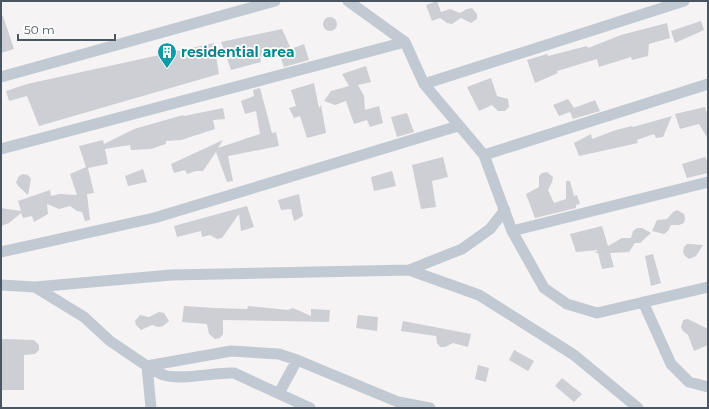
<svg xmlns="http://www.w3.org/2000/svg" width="709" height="409" viewBox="0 0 709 409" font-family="Montserrat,sans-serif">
<rect width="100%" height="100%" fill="#f5f3f3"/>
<path fill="#cdcfd5" d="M437,1L441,12L450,9L460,13L467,9L472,8L477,14V19L471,23L461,18L452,24L447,23L440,18L432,21L426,5Z
M1,16H3L14,49L1,53Z
M323 24a7 7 0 1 1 14 0a7 7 0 1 1-14 0Z
M701,21L704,30L675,43L671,31Z
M667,23L670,38L649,44L648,56L632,60L631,57L599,67L597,59L557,71L558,73L535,83L527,60L547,54L548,56L587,46L588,48L621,35Z
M282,29L291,49L304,44L309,60L284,67L280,56L269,59L267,54L260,57L261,62L231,70L221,42Z
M214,43L219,74L39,126L27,96L9,101L6,91L27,84Z
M366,66L371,82L358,85L364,96L365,110L379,106L383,123L370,127L367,120L354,124L346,101L335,105L324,101L331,91L349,86L342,74Z
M491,78L497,96L508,99L509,107L505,111H498L492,105L479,111L467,87Z
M314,83L319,108L321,105L326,133L307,138L300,116L294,118L289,108L296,106L291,90Z
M260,88L272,133L276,132L279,146L228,156L233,181L227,182L216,152L203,171H196L187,174L185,170L174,173L171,164L223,140L218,148L260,134L256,111L245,114L241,101L254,96L253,90Z
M568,99L574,108L595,100L600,111L573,119L570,112L559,116L553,105Z
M705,107L708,116V139L699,124L680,129L675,114Z
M223,108L225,119L213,120L215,129L181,140L166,141V144L151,149L131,150L130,145L105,149L108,164L88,168L94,193L87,194L90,220L85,221L82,212L77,211L70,206L59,209L47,204L48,214L34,222L32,216L23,218L21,213L9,223L1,226V208L21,211L18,201L50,190L51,196L60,194L77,195L70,174L86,167L79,146L103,140L104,144L134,129L183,115L184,116Z
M407,113L414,132L397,137L391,117Z
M672,116L663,137L656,138L654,134L637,140L638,143L579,156L574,143L591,134L592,139L616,130L632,126L633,127Z
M443,157L448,177L432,181L436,207L421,209L412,165Z
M705,157L708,163V173L687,178L682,164Z
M143,169L147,182L128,186L125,176Z
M392,171L396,186L374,191L371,177Z
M547,172L553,177L552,182L548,190L554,203L566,199V181H570L574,196L577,195L580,204L576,205V208L535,218L526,194L539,187V176L542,173Z
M23,174L28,175L31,179L28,195L18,186L16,182L19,176Z
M299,194L303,216L294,221L291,209L281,210L278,200Z
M247,206L254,227L241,231L239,214L222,238L217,239L210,235L202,237L201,231L177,237L174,226Z
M677,210L684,214L685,219L684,223L679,225H671L668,231L664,234L652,231L657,220L667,219L673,212Z
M602,226L608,246L622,238H631L633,231L637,228H642L651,233L640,243H635L629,252L610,253L614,267L602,269L598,253H595L598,250L576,252L570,234Z
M687,244H690L703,245L696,256L689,259L685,256L683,252L684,247Z
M653,254L661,283L651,286L645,256Z
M184,306L215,308L247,309L248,306L288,310L293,308L311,316V309L330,310L329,322L223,320V334L220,338L215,339L209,334L207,324L182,322Z
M159,312L164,313L169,321L163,326L158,327L152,325L141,330L136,325L135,321L140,315L149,317Z
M358,315L378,317L377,331L356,328Z
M688,319L708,329V345L694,351L688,335L683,331L681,327L683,320Z
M403,321L471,334L468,347L453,343L445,347H440L437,343L436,336L401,331Z
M1,339L34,340L39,345V350L35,354L24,355V390H1Z
M514,350L534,361L528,371L509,360Z
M478,365L489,368L486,382L475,379Z
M562,378L582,394L574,402L555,386Z"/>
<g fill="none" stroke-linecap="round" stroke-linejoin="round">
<path stroke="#c1cad2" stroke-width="11" d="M348,1L405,42L424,84L484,155L512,231L544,288L567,304L597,313L708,287
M1,77L275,1
M424,84L684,1
M1,149L405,42
M484,155L708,84
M512,231L708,182
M1,252L154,218L458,126
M409,270L462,249L490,229L505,210
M1,285L35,287L171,275L409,270L479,295L574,355L638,408
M35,287L84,317L110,341L147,366L151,408
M643,302L671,364L689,382L708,387
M147,366L231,351L279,354L297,360L398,402L430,408
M147,366C153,369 158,373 164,375C179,381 216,372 234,373L310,408
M279,393L297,360"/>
</g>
<defs>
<g id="building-pin" transform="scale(1)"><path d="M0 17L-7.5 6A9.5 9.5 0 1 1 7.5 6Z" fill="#0f9aa8" stroke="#fff"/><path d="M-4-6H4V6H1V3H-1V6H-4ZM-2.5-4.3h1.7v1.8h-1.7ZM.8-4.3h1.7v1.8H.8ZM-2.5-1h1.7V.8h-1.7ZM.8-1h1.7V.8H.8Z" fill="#fff"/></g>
</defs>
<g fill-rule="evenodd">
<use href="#building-pin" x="167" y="52"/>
</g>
<g text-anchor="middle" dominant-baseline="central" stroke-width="3.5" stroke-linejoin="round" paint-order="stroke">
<g font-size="14" font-weight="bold" fill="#0d838f" stroke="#fff" text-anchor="start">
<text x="181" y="52">residential area</text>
</g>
</g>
<rect width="709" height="409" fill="none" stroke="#4a5661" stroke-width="4"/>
<path d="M18 34v6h97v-6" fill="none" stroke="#4a5661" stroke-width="2"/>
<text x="24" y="34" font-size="12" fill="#4a5661" stroke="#ffffff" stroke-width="3" paint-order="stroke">50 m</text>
</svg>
